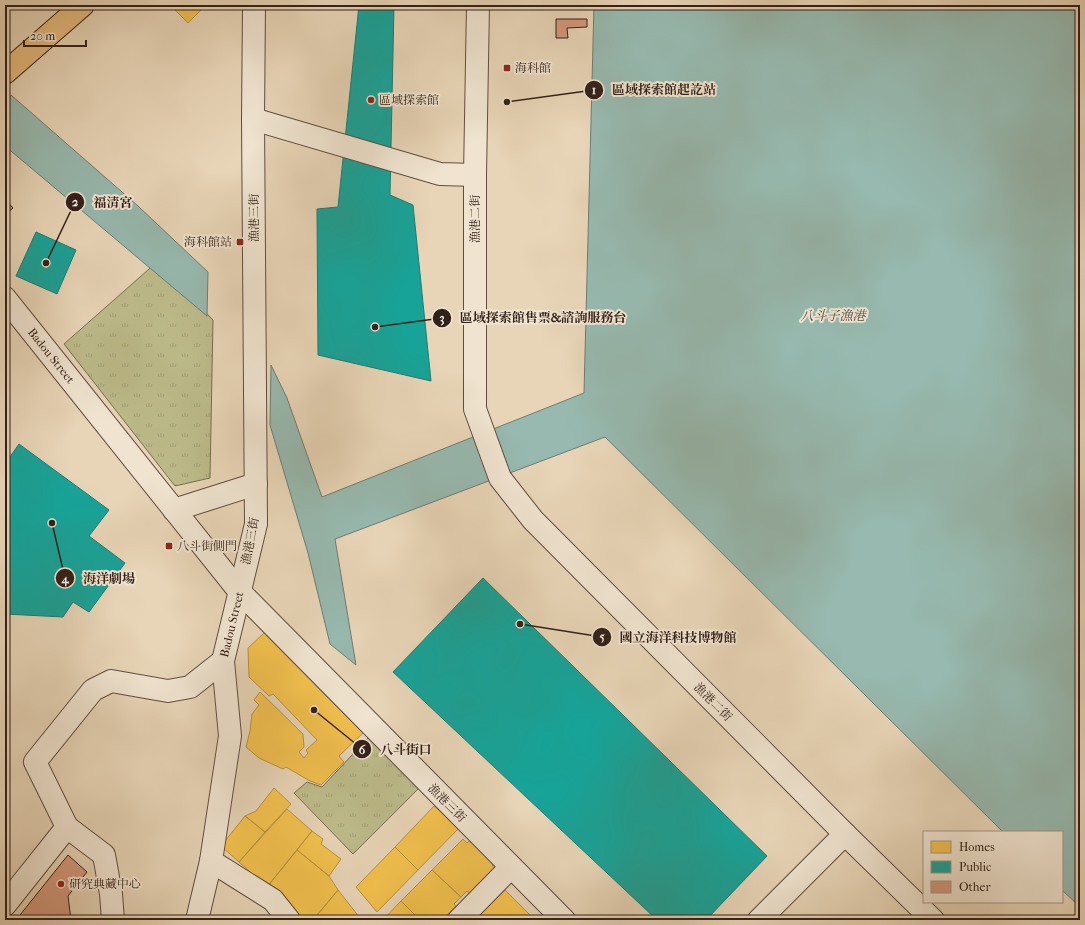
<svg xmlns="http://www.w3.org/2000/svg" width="1085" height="925" viewBox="0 0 1085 925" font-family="'IM FELL French Canon','Noto Serif TC',serif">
<defs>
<pattern id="grass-tufts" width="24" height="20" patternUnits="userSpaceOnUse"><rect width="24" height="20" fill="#bdbb8a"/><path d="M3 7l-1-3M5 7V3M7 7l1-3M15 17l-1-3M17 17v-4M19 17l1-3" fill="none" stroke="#a3a076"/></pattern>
</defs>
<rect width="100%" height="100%" fill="#e8d5b7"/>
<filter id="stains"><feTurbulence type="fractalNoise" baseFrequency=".005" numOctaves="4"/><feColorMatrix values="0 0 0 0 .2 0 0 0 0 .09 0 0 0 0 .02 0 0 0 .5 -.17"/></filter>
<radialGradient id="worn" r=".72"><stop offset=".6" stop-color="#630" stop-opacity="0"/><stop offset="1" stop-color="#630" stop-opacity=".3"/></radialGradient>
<path fill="url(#grass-tufts)" stroke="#786e52" d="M157,262L213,320L210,478L175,486L64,344Z
M368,738L420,787L353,854L294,793L307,782L322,787Z"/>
<path fill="#97b9af" stroke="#6f7c73" d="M594,5H1080V906L1078,905L1062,890V832H1003L605,437L335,539L356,665L330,644L308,553L270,425L271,365L287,398L322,497L584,393Z
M11,95L138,206L208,272L207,316L5,146V103Z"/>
<path fill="#f2c14e" stroke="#b9913e" d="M170,5H206L188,23Z
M264,633L363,733L339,756L344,762L321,785L310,781L286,767L283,769L259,758L246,747L250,731L252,714L259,705L254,700L260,692L303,734L304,747L299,752L304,758L308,753L306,750L317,740L273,694L269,696L249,677L248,648Z
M274,788L291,804L265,832L245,816L256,811Z
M434,806L459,828L418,870L395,847Z
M287,809L312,831L267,887L239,862Z
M245,816L265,832L239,862L221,846Z
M312,831L323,839L321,844L341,859L329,876L297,850Z
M474,836L498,859L492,865L496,870L471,894L467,891L461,897L432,870L463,839L467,843Z
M395,847L418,870L377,912L356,887Z
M297,850L329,876L338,890L313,920H304L267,887Z
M432,870L461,897L454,904L456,906L442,920H420L401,901Z
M338,890L360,918L357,920H313Z
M505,890L535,920H475Z
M401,901L420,920H383Z"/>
<path fill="#17a398" stroke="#1f7c72" d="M359,5H394L390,195L413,205L431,381L318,355L317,209L338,207Z
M36,232L76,250L57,294L16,276Z
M19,444L109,510L89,536L125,563L89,612L73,602L63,617L5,614V464Z
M483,578L767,856L706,920H657L393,672Z"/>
<path fill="#d5997e" stroke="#332019" d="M556,19H587V27L567,28L568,38H556Z
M5,199L13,208L5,215Z
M68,855L87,872L68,896L71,920H16Z"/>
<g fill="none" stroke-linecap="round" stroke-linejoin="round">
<g stroke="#604d40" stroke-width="24">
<g id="minor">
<path d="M478,5L475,175V409L500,478L533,520L845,834L933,920"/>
<path d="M253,119L440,174L475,175"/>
<path id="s1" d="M5,298L239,591L564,920"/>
<path d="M174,510L256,484"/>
<path d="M67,827L104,855L111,894L113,920"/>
<path d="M211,861L273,900L289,920"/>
<path d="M5,905L67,827L35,762L93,690L111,681L168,691L190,687L223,661"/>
<path id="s2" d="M197,920L211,861L230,736L223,661L256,524L253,119L254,5"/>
<path d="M459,920L511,867"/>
<path d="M759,920L845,834"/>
</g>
</g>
<g stroke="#332019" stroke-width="24">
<path id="major" d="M5,73L83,5"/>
</g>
<use href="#minor" stroke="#f0e4d0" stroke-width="22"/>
<use href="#major" stroke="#e4ba7c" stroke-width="22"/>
</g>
<g fill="#8f2418" stroke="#f0e4d0" stroke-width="1.5">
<rect x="503" y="64" width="8" height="8" rx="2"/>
<circle cx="371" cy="100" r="4"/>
<rect x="236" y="238" width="8" height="8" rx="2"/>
<rect x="165" y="542" width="8" height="8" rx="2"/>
<circle cx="61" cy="884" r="4"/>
</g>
<g text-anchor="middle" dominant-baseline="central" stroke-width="4" stroke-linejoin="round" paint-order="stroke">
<g font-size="12" fill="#332019" stroke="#f0e4d0" text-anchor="start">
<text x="515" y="68">海科館</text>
<text x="379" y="100">區域探索館</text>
<text x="232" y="242" text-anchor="end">海科館站</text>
<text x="177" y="546">八斗街側門</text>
<text x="69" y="884">研究典藏中心</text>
</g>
<g font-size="12" fill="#332019" stroke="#f0e4d0">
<text transform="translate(254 218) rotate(-90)">漁港三街</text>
<text transform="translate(475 219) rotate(-90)">漁港二街</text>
<text stroke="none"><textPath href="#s1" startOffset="74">Badou Street</textPath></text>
<text transform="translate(250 541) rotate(-79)">漁港三街</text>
<text stroke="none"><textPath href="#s2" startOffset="300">Badou Street</textPath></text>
<text transform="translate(713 702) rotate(45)">漁港二街</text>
<text transform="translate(447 803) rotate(45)">漁港三街</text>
</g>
<g font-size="13" font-style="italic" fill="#514e46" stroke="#f0e4d0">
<text x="833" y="315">八斗子漁港</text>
</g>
</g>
<path fill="none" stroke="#332019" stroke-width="1.5" d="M507 102L594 90M46 263L75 202M375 327L442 318M52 523L65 578M520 624L602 637M314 710L362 749"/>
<g fill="#332019" stroke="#f0e4d0" stroke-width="1.5">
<circle cx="507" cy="102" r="4"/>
<circle cx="46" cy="263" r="4"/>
<circle cx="375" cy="327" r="4"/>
<circle cx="52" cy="523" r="4"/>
<circle cx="520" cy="624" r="4"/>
<circle cx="314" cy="710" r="4"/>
<circle cx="594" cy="90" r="10"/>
<circle cx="75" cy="202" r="10"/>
<circle cx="442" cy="318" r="10"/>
<circle cx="65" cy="578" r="10"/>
<circle cx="602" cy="637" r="10"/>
<circle cx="362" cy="749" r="10"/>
</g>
<g font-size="12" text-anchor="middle" font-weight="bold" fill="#fff">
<text x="594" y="94">1</text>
<text x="75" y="206">2</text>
<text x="442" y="322">3</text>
<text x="65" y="583">4</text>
<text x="602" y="641">5</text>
<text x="362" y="754">6</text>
</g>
<g font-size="13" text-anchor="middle" font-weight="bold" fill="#332019" stroke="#f0e4d0" stroke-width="4" stroke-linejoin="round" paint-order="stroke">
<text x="664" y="94">區域探索館起訖站</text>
<text x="113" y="207">福清宮</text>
<text x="543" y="322">區域探索館售票&amp;諮詢服務台</text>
<text x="109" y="583">海洋劇場</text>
<text x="678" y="642">國立海洋科技博物館</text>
<text x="406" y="754">八斗街口</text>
</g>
<rect width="1085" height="925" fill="none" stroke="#e8d5b7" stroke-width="20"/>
<rect x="6" y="6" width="1073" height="913" fill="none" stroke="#332019" stroke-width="2"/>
<rect x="10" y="10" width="1065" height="905" fill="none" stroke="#332019"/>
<rect x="923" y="831" width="140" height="72" fill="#f0e4d0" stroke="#a49687"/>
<rect x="931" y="841" width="20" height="12" fill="#f2c14e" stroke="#a49687"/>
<text x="959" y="851" font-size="12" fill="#332019">Homes</text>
<rect x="931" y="861" width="20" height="12" fill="#17a398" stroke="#a49687"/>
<text x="959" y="871" font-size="12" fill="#332019">Public</text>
<rect x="931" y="881" width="20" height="12" fill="#d5997e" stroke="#a49687"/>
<text x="959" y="891" font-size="12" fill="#332019">Other</text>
<path d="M24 40v6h62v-6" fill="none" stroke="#332019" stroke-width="2"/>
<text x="30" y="40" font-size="12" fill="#332019" stroke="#f0e4d0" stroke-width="3" paint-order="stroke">20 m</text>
<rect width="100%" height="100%" filter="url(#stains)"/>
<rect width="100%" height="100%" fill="url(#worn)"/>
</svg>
